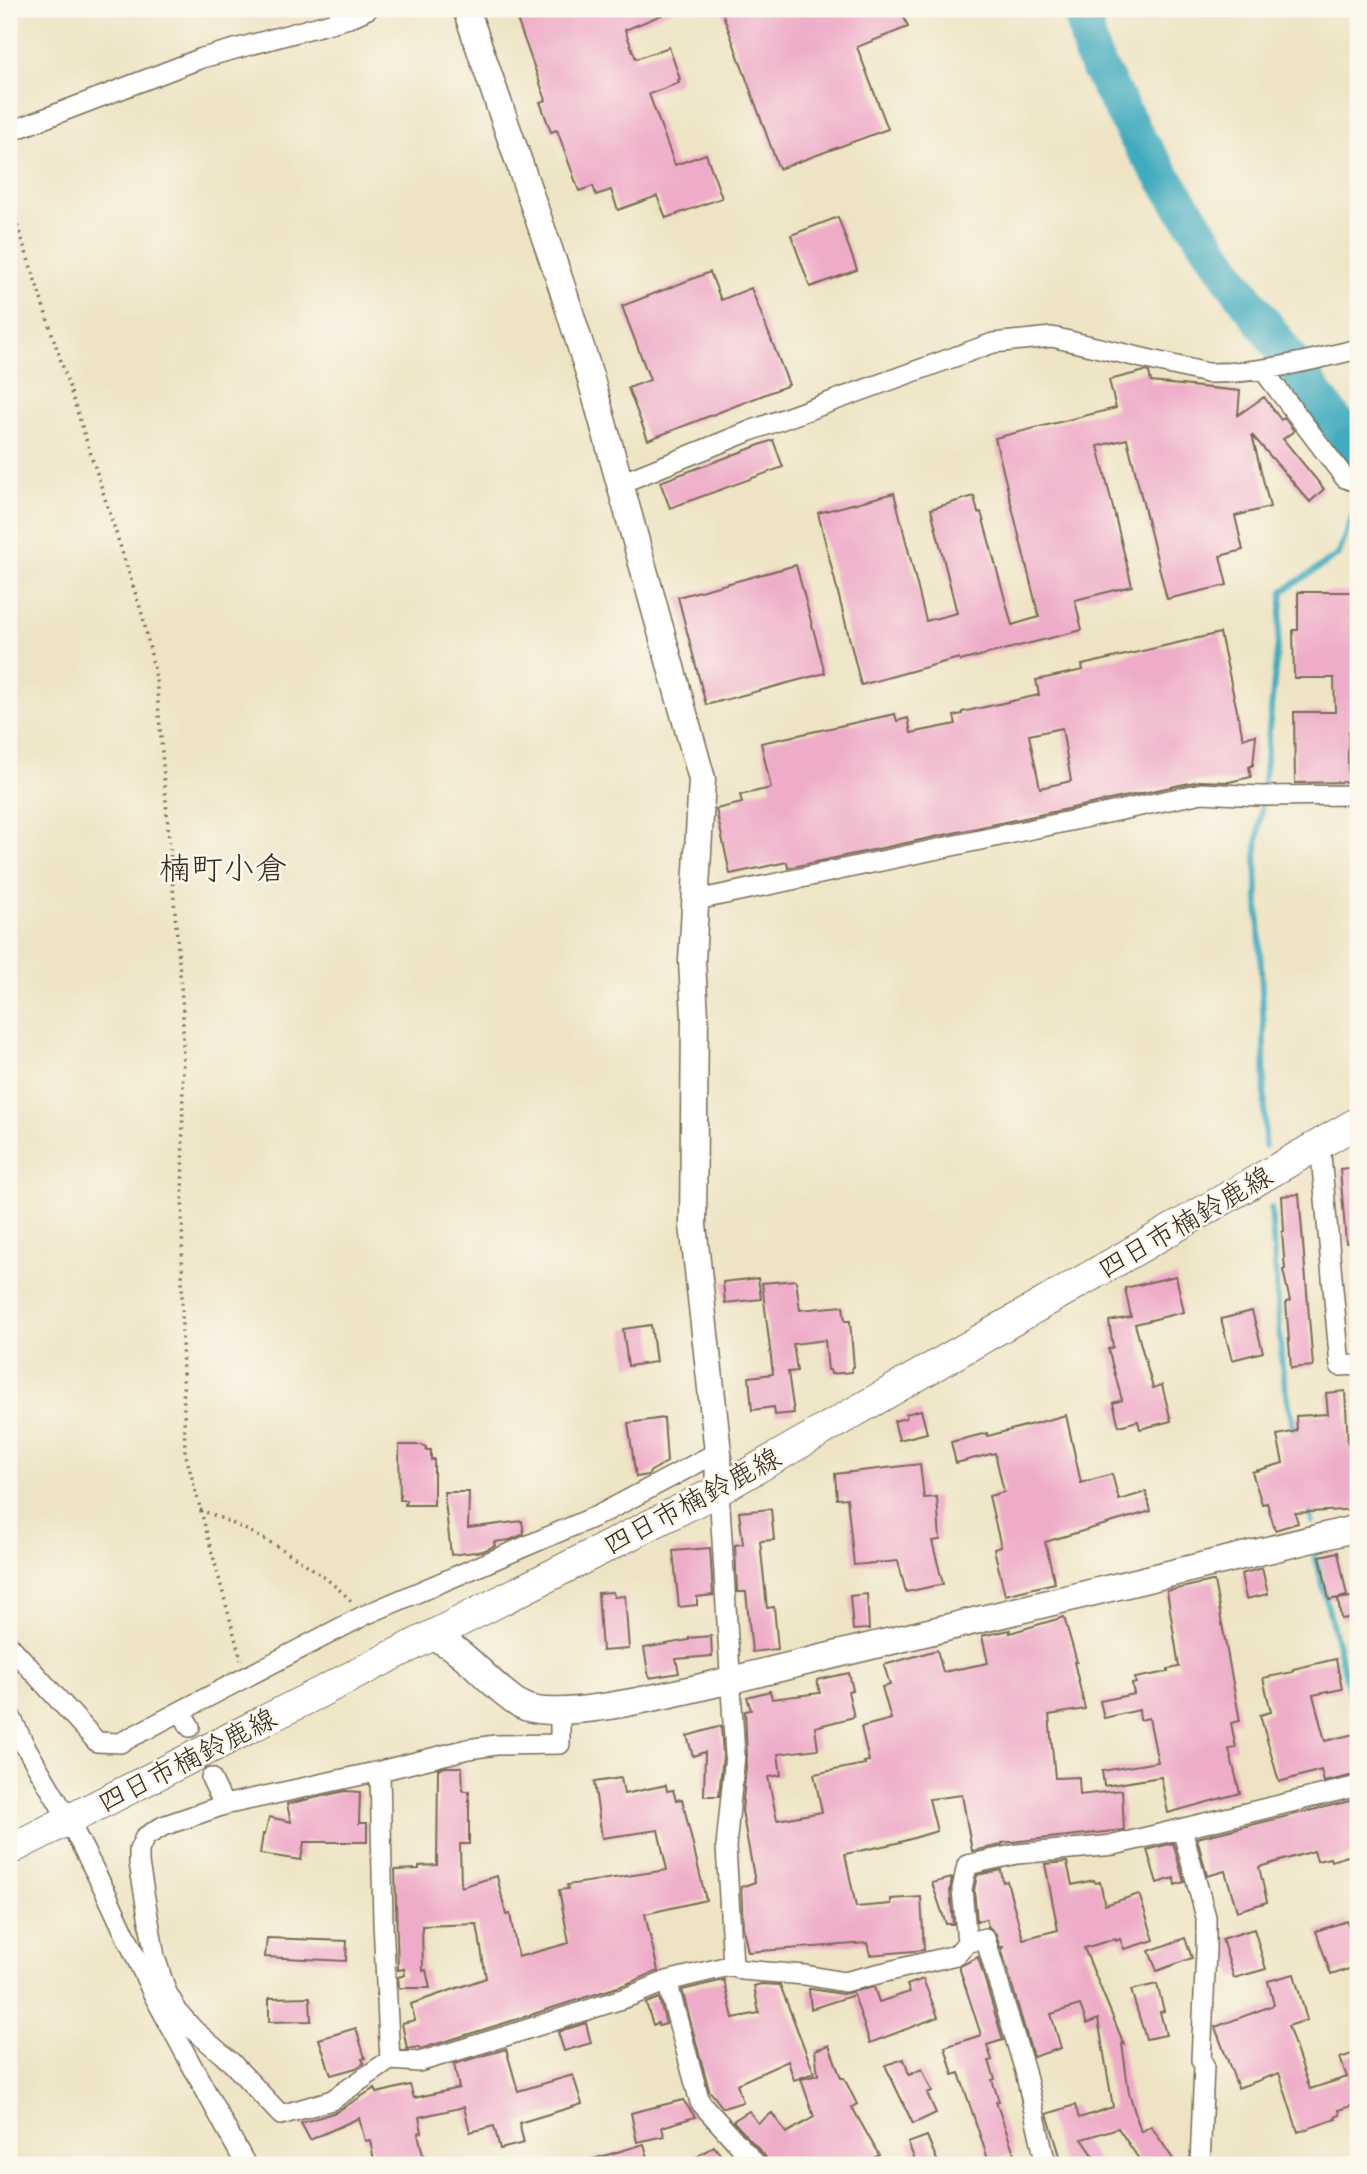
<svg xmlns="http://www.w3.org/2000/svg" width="1367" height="2174" viewBox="0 0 1367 2174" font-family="Caveat,'Klee One',sans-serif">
<rect width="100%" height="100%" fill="#fbf7ec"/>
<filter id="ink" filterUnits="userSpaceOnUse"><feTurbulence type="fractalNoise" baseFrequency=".0143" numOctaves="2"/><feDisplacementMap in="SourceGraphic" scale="14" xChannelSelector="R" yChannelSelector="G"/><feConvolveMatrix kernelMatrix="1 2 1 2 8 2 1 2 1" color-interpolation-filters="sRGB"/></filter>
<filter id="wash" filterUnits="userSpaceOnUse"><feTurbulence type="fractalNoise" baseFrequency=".00686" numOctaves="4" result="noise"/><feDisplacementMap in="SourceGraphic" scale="28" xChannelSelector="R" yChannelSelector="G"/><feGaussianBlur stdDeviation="1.57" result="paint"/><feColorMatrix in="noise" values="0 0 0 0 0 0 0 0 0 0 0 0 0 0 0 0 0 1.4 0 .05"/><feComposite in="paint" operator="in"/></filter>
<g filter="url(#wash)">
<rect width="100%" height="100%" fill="#eee4c5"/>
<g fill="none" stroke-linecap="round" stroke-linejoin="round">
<path stroke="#3faabe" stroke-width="6" d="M1265,1146L1264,1034L1256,859L1283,591L1338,555L1358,501
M1271,1208L1282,1367L1295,1437
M1309,1506L1312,1522
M1315,1556L1358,1726"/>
<path stroke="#3faabe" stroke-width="37" d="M1081,9L1092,55L1139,141L1230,277L1358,453"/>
</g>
<g id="blocks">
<path fill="#eeacc8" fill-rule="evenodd" d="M528,9H676L625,30L636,59L669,47L680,79L678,80L679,83L649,94L675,165L706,154L722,198L666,218L657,196L618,210L611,190L596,195L593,186L579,191L557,130L551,132L540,102L546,100L517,19L530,14Z
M721,9H901L908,27L857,47L888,129L779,169Z
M838,217L857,270L810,287L791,235Z
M710,272L721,300L751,288L789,385L648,440L628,388L650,380L622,306Z
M1145,371L1149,372L1151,382L1240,391L1238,415L1264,397L1281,420L1284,418L1294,431L1283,439L1324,489L1310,502L1252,435L1270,507L1235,516L1243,550L1220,556L1227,585L1167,599L1127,439L1098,446L1132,586L1075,600L1082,630L960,661L959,658L861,685L818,513L894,493L926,621L957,613L931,509L974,496L978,513L981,512L1012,625L1039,617L995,438L1116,408L1109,380Z
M773,440L783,467L670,508L660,482Z
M796,565L825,673L706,705L678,597Z
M1298,592H1358V692H1353L1354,731H1349L1348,737V782L1295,783L1294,712H1335L1334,678H1294L1293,630H1298Z
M1220,633L1243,738L1256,735L1253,765L1249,767L1251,777L1229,782L1199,781L788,868L787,862L730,874L716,809L742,803L740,795L771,788L761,743L895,714L897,721L908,718L911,733L956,724L954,716L962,714V712L1039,695L1036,680L1083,670L1082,665ZM1062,728L1071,781L1040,788L1029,735Z
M1358,1167V1242L1346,1243L1340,1169Z
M1299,1194L1313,1366L1291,1368L1286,1302L1290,1301L1283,1270L1285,1269L1282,1232L1284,1231L1282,1196Z
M1176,1276L1184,1312L1135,1324L1153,1388L1162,1385L1171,1421L1140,1429L1138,1421L1119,1426L1113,1403L1122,1400L1108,1349L1113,1347L1109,1321L1131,1317L1125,1288Z
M758,1278L761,1299L725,1303L723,1282Z
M796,1280L800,1310L843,1306L845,1321H850L854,1367H852V1372L831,1374L830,1370H828L825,1340L793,1344L797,1371L788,1372L794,1413L775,1415L774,1407L752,1410L749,1377L773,1374L762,1283Z
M1252,1311L1263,1352L1232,1360L1221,1319Z
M651,1325L656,1362L628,1366L623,1329Z
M1345,1391L1348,1443H1355L1358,1509L1295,1513L1298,1523L1275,1530L1267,1503L1262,1504L1252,1472L1283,1463L1277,1435L1297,1431L1296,1416L1328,1414L1326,1393Z
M921,1410L927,1433L899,1440L894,1421L906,1418V1414Z
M1066,1415L1081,1483L1112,1474L1119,1500L1146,1492L1151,1511L1045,1542L1055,1583L1005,1595L994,1549L1001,1547L989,1496L1004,1492L995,1453L956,1463L951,1442L987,1433L988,1436Z
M664,1418L667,1462L651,1471L648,1475L636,1477L628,1423Z
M399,1445H422L426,1447V1450H431V1460L434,1459V1505H405L406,1500H400Z
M920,1464L924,1498L937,1497L940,1540L932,1541L943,1584L906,1592L898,1561L854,1565L847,1498L837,1499L835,1474Z
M444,1492H469L468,1528L522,1521L524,1534L510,1540L494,1542L495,1546L483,1551L451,1555Z
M771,1509L774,1540L760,1541L767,1608L774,1607L778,1649L752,1652L746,1592H737L735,1545L743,1544L739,1512Z
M710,1548L713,1595L697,1597V1605L679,1607L673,1551Z
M1338,1552L1347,1596L1329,1600L1320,1556Z
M1262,1568L1268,1594L1246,1599L1241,1574Z
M1212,1581H1214L1240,1721L1231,1723L1236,1748L1229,1749L1240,1793L1168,1813L1161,1777L1104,1786L1102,1771L1158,1762L1149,1718L1140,1720L1139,1710L1104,1718L1100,1701L1134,1694L1132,1684L1136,1683L1135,1678L1168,1672V1669L1179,1667L1167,1591Z
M613,1592L614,1597L625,1596L629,1649L602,1651L598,1593Z
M867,1594L869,1629L853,1630L850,1596Z
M1358,1596V1617L1341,1619L1338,1599Z
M1064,1617L1077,1662H1074L1085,1709L1049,1715L1055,1778L1079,1777L1080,1795L1122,1790L1124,1830L1002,1843V1845L972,1851L962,1795L929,1799L937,1831L897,1843L845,1854L856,1907L891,1904V1899L921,1897L924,1950L870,1955L867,1943L748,1952L743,1928L741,1887L755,1882L742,1811L747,1756L745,1711L751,1710L747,1697L770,1691L772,1699L820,1693L817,1680L849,1673L853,1690L848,1691L854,1717L815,1727L818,1749L778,1754L781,1775L768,1777L777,1820L822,1812L814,1774L865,1764L864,1762L869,1761L861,1727L891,1719L882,1687L890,1685L884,1665L937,1650L943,1672L988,1663L982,1636L1010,1630V1633Z
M711,1636L712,1656L676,1659L679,1673L649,1678L644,1648L689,1640V1638Z
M1336,1659L1342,1689L1313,1695L1325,1741L1358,1733V1774L1324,1782L1321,1770L1279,1782L1260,1715L1271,1712L1263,1678L1293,1672V1669Z
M721,1726L723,1755L719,1796H704L705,1752L693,1756L687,1736Z
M446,1767H462L463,1791H469V1844H460L461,1887L497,1876L506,1915L510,1914L518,1957L569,1943L559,1890L568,1889L567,1885L667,1870L658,1830L602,1838L594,1782L621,1778L624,1794L666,1785L667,1791L673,1790L676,1800L682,1799L706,1900L645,1914L658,1971L624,1985L505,2023L420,2049L419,2047L407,2049L402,2023L415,2020L411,2004L486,1978L477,1924L422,1926L423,1971L426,1970L430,1988H399L398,1977L405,1975L404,1969L398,1970L395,1870L419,1869V1866L437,1865L438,1769Z
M345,1791L360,1792L359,1823H367V1842H304L301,1860L260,1854L263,1834H265L269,1817L291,1822L287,1804Z
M1358,1799V1853L1331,1861L1330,1858L1317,1861L1314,1851L1259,1867L1267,1902L1237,1911L1225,1871L1207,1876L1197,1838Z
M1173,1843L1184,1882L1175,1885L1174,1878L1157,1883L1147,1850Z
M1067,1862L1072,1885L1094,1880L1095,1883L1100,1882L1105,1905L1139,1894L1154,1940L1124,1949L1120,1939L1116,1941L1115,1939L1084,1948L1124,2044H1122L1129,2093L1141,2132L1151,2126L1177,2165H1143L1118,2128L1082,2139L1100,2165H1063L1047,2114L1075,2105L1079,2118L1113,2107L1098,2019L1087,2024L1080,2005L1051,2014L1061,2048L1033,2057L1001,1948L1004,1947H1000L996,1934L988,1926L986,1919L977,1921L974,1890L977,1875L1001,1870L1003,1882L1007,1881L1023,1939L1058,1930L1045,1864Z
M952,1878L950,1890L953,1924H946L932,1883Z
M1347,1921L1358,1955V1966L1331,1975L1316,1931Z
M1254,1929L1266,1969L1234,1978L1222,1939Z
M267,1938L347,1941L346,1961L265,1957Z
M1185,1938L1192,1958L1157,1971L1149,1951Z
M978,1957L1003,2040L987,2045L992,2060L989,2061L995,2079L992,2080L999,2101L996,2102L1014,2153L989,2162L959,2073L953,2075L945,2047L981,2035L960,1970V1966Z
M1294,1974L1307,2020L1288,2026L1310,2089L1347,2077L1340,2058L1358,2052V2104L1339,2110L1340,2115L1335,2117L1336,2119L1298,2132L1279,2073L1238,2088L1215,2027L1274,2005L1268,1981Z
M923,1979L938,2017L870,2043L854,1995L811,2009L809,1989H811L842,1994L874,1987L879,2002L910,1992L907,1985Z
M724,1980L733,2018L759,2013L754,1986L761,1984L780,1985L814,2073L794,2080L788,2061L737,2084L743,2102L723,2108L709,2090L682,1990Z
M1157,1984L1164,2011L1160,2012L1166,2035L1146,2039L1131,1990Z
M310,1997L311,2021L269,2022V1998Z
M659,1998L666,2024L659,2026L658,2023L653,2025L646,2003Z
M586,2023L591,2043L564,2051L558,2032Z
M356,2028L365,2058L362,2059L364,2063L356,2068L331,2075L319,2039Z
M829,2045L841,2078H844L857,2104L852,2107L879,2155L861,2165H769L766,2157L733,2121L749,2111L758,2123L772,2113L786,2133L814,2117L801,2079L818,2075L815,2050Z
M506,2049L518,2091L573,2075L582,2104L519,2123L524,2143L500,2149L494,2126L470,2132L464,2107L419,2117L422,2132L418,2133L425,2165H375L370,2140L365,2141L359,2118L310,2140L301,2123L336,2112L375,2088L377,2093L410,2085L414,2098L459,2088L454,2064Z
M904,2059L909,2075L922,2069L932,2091L927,2093L936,2113L913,2124L885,2065Z
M683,2100L695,2117L662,2127L664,2136L637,2142L631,2113Z
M927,2136L939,2165H917L908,2143Z
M644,2144L650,2165H588L587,2161Z
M714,2146L723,2158L713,2165H684Z"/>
</g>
</g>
<g filter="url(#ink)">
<use href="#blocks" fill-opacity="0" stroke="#7a6b58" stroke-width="2"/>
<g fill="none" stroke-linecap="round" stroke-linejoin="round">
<g stroke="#7a6b58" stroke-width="22">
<path id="street" d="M9,132L202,58L349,18L368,9
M1263,370L1345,478L1358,483
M621,483L750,431L993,343L1052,337L1207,373C1258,374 1309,361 1358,349
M697,900L1202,793L1260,796L1358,795
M1320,1144L1340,1366L1358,1365
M719,1490L735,1755L726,1847L733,1965
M9,1645L97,1742L120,1743L181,1711L190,1727
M181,1711L365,1615L601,1514L718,1452
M9,1713L24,1744L68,1819L106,1893L154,1996L246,2165
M380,1771L383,1923L390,2060
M211,1778L224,1805
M1182,1829L1206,1917V1951L1201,2060L1204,2065L1200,2165
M667,1981L700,2102L757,2165
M166,1991L178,2012L194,2030L231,2062L281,2115L332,2100L390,2060L419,2062L509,2035L628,1997L667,1981L733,1965L742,1970L805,1975L844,1982L956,1955L967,1943
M154,1996L166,1991L155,1957L139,1863V1850L145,1837L163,1826L224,1805L380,1771L468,1749L496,1745L560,1744V1713
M1049,2165L1044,2156L1025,2071L985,1938L967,1943L962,1889L967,1865L1017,1854L1114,1845L1358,1786"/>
</g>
<g stroke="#7a6b58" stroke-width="29">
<path id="secondary" d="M466,9L561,284L590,376L702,779L692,961L695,1017L693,1225L718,1452L719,1490
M433,1636C441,1641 449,1645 456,1650C479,1667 496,1690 521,1705C556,1725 688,1690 731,1680L1358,1528"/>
</g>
<g stroke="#7a6b58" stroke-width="32">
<path id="primary" d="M9,1850L719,1490L1358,1122"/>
</g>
<path stroke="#7a6b58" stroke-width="3.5" stroke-dasharray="2 5" stroke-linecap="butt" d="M9,199L143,617L156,678L183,1011L182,1338L185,1452L241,1660
M200,1510C249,1528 316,1564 352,1602"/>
<use href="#street" stroke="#fff" stroke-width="19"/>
<use href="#secondary" stroke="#fff" stroke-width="26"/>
<use href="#primary" stroke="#fff" stroke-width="30"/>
</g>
</g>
<g text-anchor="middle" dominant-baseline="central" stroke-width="5" stroke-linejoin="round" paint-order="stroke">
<g font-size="28" fill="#3b2a1e" stroke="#fbf7ec">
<text transform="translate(1185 1222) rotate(-30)">四日市楠鈴鹿線</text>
<text transform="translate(692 1501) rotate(-28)">四日市楠鈴鹿線</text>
<text transform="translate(187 1760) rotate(-27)">四日市楠鈴鹿線</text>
</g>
<g font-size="32" fill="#3b2a1e" stroke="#fbf7ec">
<text x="223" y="868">楠町小倉</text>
</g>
</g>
<rect width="1367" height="2174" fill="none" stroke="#fbf7ec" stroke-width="35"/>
</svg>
